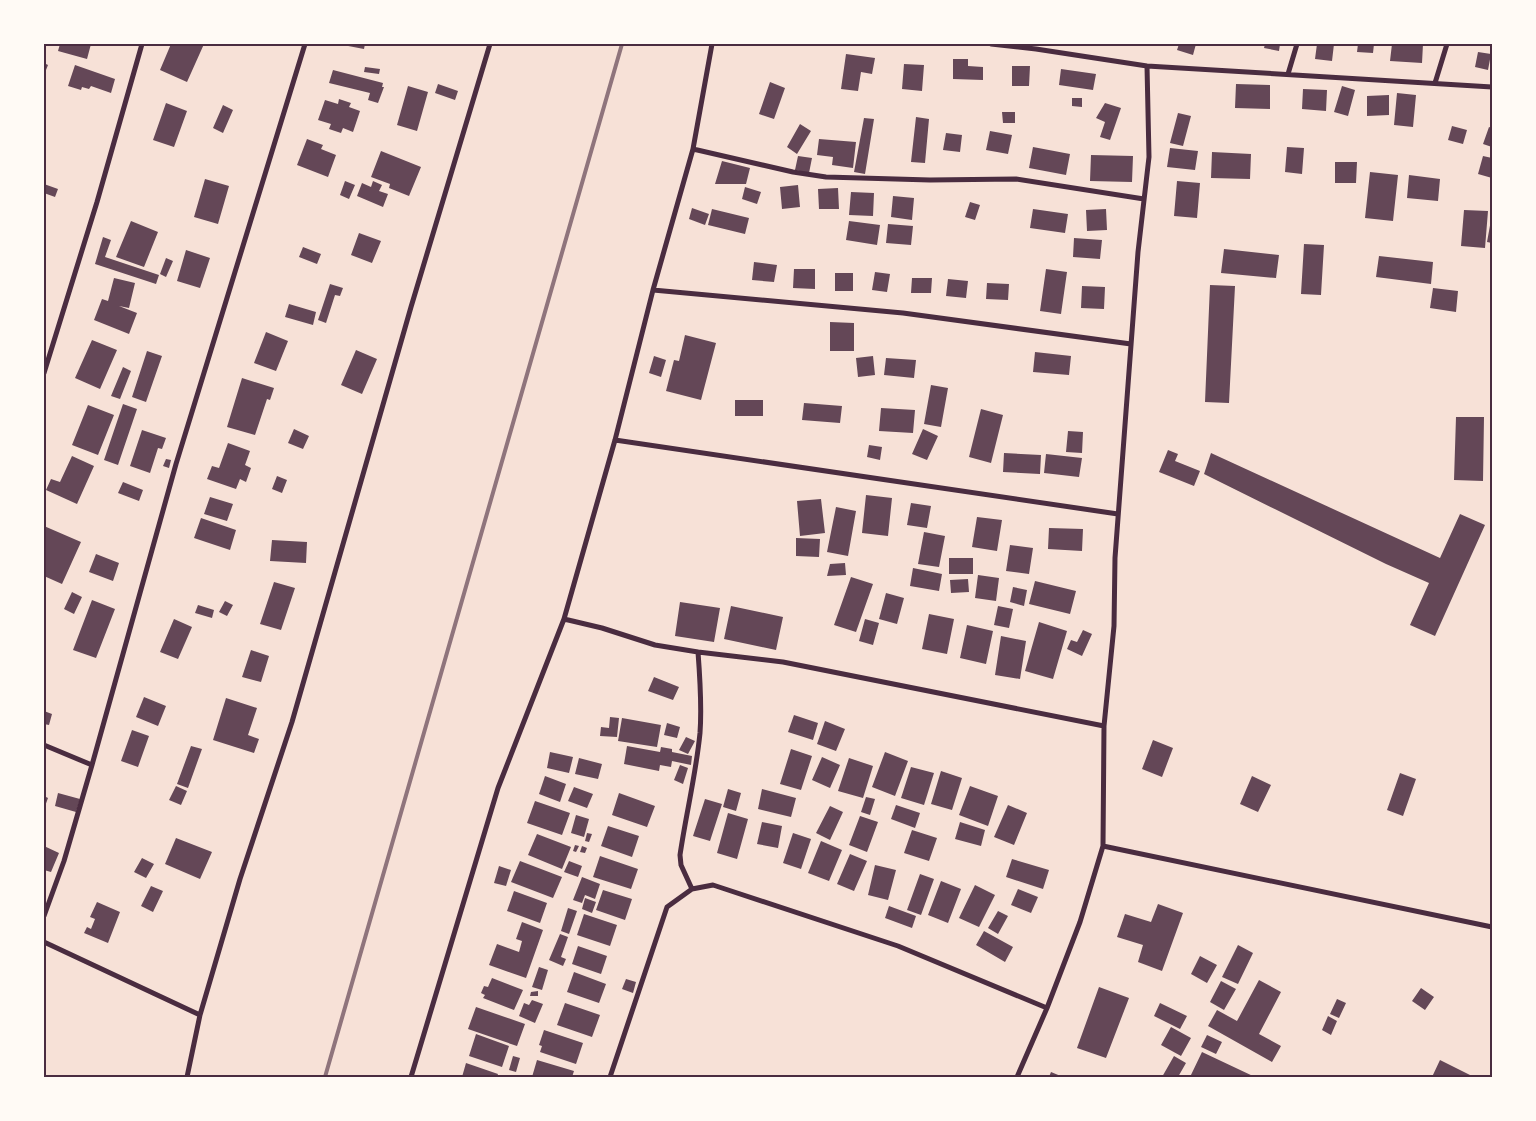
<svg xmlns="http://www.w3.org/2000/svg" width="1536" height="1121" viewBox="0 0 1536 1121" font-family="Lato,sans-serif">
<rect width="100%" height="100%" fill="#f7e1d7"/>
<path fill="#644757" d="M60,44H91L87,59L58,51Z
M171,44H204L187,82L160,70Z
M343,44H365L364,49L343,45Z
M1179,44H1196L1193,55L1177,50Z
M1265,44H1280L1279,51L1264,48Z
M1317,44H1334L1332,61L1315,59Z
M1358,44H1374L1373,53L1357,52Z
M1392,44H1423L1422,63L1390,61Z
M1478,52L1491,54L1488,70L1475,67Z
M846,54L875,58L872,74L861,72L858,91L841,89Z
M953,59H968V66L983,67V80L953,79Z
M44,63L48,65L44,75Z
M904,64L924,65L922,91L902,89Z
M75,65L115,79L111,93L91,86L89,89L82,87L81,90L68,86Z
M1012,66H1030L1029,86H1012Z
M365,67L380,69L379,74L364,72Z
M1061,69L1096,74L1093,90L1059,85Z
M333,70L383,83L382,87H384L378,103L368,100L370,93L329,83Z
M770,82L785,88L774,119L759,114Z
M438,84L458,91L455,100L435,93Z
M1236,84L1270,85V109L1235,108Z
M408,86L428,92L417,131L397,125Z
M1342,86L1355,90L1348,116L1334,112Z
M1303,89L1327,90L1326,111L1302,109Z
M1397,93L1416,95L1413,127L1394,125Z
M1389,95V115L1367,116V96Z
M1072,98H1082V107L1072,106Z
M339,99L351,103L349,107L360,111L353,132L343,128L341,133L329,129L331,124L318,120L325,100L338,104Z
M166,103L187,111L174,147L153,140Z
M1105,103L1121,108L1110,140L1100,137L1105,122L1096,118Z
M223,105L233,110L223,133L213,128Z
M1002,112H1015V123H1003Z
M1178,113L1191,116L1183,146L1170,143Z
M916,117L929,119L925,163L911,162Z
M864,118L874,119L865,174L854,172Z
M800,124L811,131L797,154L787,147Z
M1452,126L1467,130L1463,144L1448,140Z
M1489,127L1492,128V147L1483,144Z
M990,131L1012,135L1008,154L986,150Z
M946,133L962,135L960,152L943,150Z
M307,139L323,145L321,149L336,155L328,177L297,165Z
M819,139L856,142L853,168L832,165L833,157L817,155Z
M1033,147L1070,154L1066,175L1029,168Z
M1287,147L1304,148L1302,174L1285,172Z
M1170,148L1198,151L1195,170L1167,167Z
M381,151L421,167L409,196L389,188L390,184L371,177Z
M1212,152L1251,154L1250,179L1211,178Z
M1091,155L1133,156L1132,182L1090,181Z
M798,156L812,158L809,173L795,170Z
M1483,156L1492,158V178L1478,174Z
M722,161L750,168L746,184H715Z
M1335,162H1357L1356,183H1335Z
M1370,172L1398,175L1393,221L1365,218Z
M1409,175L1440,179L1438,201L1407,198Z
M205,179L229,186L218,224L194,217Z
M345,181L355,185L349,199L340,195Z
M373,181L382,185L379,191L388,194L383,207L357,196L362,183L371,187Z
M1177,181L1200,183L1197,218L1174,216Z
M44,184L58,189L55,197L44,193Z
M798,185L800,207L782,209L780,187Z
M745,187L761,192L757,204L742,199Z
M838,188L839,209H819L818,189Z
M851,192L874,193L873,216L849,215Z
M893,196L914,198L912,220L891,217Z
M970,202L980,205L975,220L965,217Z
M692,208L709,214L705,225L689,219Z
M712,209L749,218L745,234L708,225Z
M1033,209L1068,214L1065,233L1030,228Z
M1106,209L1107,230L1087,231L1086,210Z
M1464,210L1488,211L1485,248L1461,246Z
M1491,220L1492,221V243L1487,242Z
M131,221L158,232L144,267L116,257Z
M849,221L880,225L877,245L846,240Z
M888,224L913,226L911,245L886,243Z
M359,233L381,241L372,263L351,255Z
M103,237L111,240L105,257L159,275L156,284L95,264Z
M1074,238L1102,240L1100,259L1073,257Z
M1304,244L1324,245L1321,295L1301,294Z
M303,247L321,254L317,264L299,257Z
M1224,249L1279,255L1276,278L1221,273Z
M186,250L210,258L200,288L177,281Z
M1379,256L1433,262L1431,284L1376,277Z
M166,258L173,261L166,277L160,274Z
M754,262L777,265L774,282L752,280Z
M794,269H815V289L793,288Z
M1046,269L1067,272L1061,314L1040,311Z
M875,272L890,274L887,292L872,290Z
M835,273H853V291H835Z
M114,278L135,283L129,308L119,306L137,313L129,334L94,320L102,299L108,301Z
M912,278H932L931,293H911Z
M948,279L968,281L966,298L946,296Z
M987,283L1009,284L1008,300L986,299Z
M330,284L343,288L340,296L335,295L326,323L318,320Z
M1210,285L1235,286L1229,403L1205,402Z
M1082,286L1105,287L1104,309L1081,308Z
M1433,288L1458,291L1456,312L1430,308Z
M289,304L316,312L313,325L285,317Z
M830,322L854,323V351H830Z
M266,332L288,341L276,371L254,363Z
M685,335L716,343L701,400L666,391L674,360L679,361Z
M92,340L117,350L100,389L75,378Z
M356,350L377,359L362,394L341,385Z
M147,351L162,356L146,402L132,397Z
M1035,352L1071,356L1069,375L1033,372Z
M654,356L666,360L661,377L649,373Z
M873,356L875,375L858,377L856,358Z
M886,358L916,360L914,378L884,375Z
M123,367L131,371L120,399L111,396Z
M242,378L274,388L270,400L267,399L255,435L227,427Z
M931,385L948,388L941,427L924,424Z
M735,400H763V416H735Z
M804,403L842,406L840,423L802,420Z
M123,404L137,409L118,465L104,460Z
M88,405L114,415L98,455L72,445Z
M881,408L915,410L913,433L879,431Z
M981,409L1003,415L991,463L969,457Z
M1456,417H1484L1483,481L1454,480Z
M294,429L309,436L303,449L288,443Z
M923,429L938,436L927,460L912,454Z
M142,430L166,438L162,449L158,448L150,473L130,466Z
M1068,431L1083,432L1082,453L1066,452Z
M228,443L250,451L245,465L251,468L246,482L240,479L236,489L207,479L212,466L219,468Z
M869,445L882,447L880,460L867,457Z
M1168,450L1178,454L1175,461L1200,471L1194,486L1159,472Z
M1004,453L1041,455L1040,474L1003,472Z
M1211,453L1440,558L1460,514L1485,525L1435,636L1410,625L1429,583L1386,564L1204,474Z
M1046,454L1082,458L1079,477L1044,473Z
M72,456L94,466L77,504L46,490L51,479L60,482Z
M166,459L171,460L169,468L163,466Z
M277,476L287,480L282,493L272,489Z
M123,482L143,490L139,501L118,493Z
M866,495L892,498L888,536L862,533Z
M210,497L233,504L227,521L204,514Z
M821,499L825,533L800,536L797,501Z
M911,503L931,506L927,528L907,525Z
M836,507L856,511L848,556L827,552Z
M977,517L1002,520L997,551L972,547Z
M201,518L236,530L230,550L194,538Z
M44,526L81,542L62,584L44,576Z
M1049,528L1083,529L1082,551L1048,549Z
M924,532L945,536L939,567L918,564Z
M796,538L820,539L819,557L796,556Z
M272,540L307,542L306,563L270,561Z
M1010,545L1033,548L1029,574L1006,571Z
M96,554L119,563L113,581L89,572Z
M949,558H973V574H949Z
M845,563L846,575L827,576L830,564Z
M913,568L942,574L939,591L910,586Z
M978,575L999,578L996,601L975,598Z
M851,577L873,584L856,632L834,625Z
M968,579L969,592L951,593L950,580Z
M1035,581L1076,591L1070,614L1029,604Z
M274,582L295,588L281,630L260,624Z
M1013,587L1027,590L1024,606L1010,602Z
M72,592L82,597L74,614L64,609Z
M886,593L904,598L897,624L879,619Z
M92,600L115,609L96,658L73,650Z
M225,601L233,605L227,616L219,612Z
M680,602L720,608L714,642L675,636Z
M198,605L214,610L212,618L195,613Z
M731,606L783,617L776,650L724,639Z
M998,606L1013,609L1009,628L994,625Z
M929,614L954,619L947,654L922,649Z
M174,619L192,627L178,659L160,652Z
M865,619L879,623L873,645L859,641Z
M1039,622L1067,631L1053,679L1025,671Z
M967,625L993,631L986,664L960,658Z
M1083,630L1092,634L1082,656L1067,649L1071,640L1077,642Z
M1001,636L1026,641L1020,679L995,675Z
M251,650L269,656L261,682L242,677Z
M654,677L679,687L673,700L648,691Z
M144,697L166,706L158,726L136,717Z
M226,698L257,708L248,735L259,739L254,753L213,740Z
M44,711L52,714L49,725L44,724Z
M794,715L818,723L813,740L788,732Z
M610,717L619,718L617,737L600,736L601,727L609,728Z
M622,718L661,725L657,747L618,741Z
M825,721L845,729L836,751L817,744Z
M667,723L680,727L677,738L664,735Z
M132,730L149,736L138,767L121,761Z
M686,737L695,741L688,754L679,750Z
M1153,740L1173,748L1162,777L1142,769Z
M191,746L202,749L188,788L177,784Z
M627,746L660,752L661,747L672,749V752L692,756L691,765L672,761L671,767L660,765L659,771L624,764Z
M791,749L812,756L801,790L780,784Z
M550,752L573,757L569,773L547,768Z
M885,752L908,761L895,796L872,787Z
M822,757L840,765L830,788L812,780Z
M579,758L602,764L598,779L575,774Z
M849,758L873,766L863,798L838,791Z
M680,765L688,768L683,784L674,780Z
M911,767L934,773L924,805L901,798Z
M941,771L962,778L952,810L931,804Z
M1400,773L1416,779L1403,816L1387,810Z
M545,776L566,784L560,802L539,794Z
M1252,776L1271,785L1258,812L1240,804Z
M176,786L187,791L181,805L169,800Z
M970,786L998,796L988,826L959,815Z
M574,787L593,794L587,808L568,801Z
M728,789L741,793L736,811L723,807Z
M762,789L796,798L791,817L758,809Z
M58,793L80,799L76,812L55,806Z
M619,793L655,806L647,827L612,815Z
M44,796L48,798L44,809Z
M866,797L875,799L870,815L861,812Z
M705,799L722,804L710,841L693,836Z
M535,801L570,813L562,835L527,823Z
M896,805L920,813L915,828L891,819Z
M1008,805L1027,813L1014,845L994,837Z
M830,806L843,812L830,840L816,833Z
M728,813L748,819L737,859L717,853Z
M576,815L589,819L584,837L571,833Z
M860,816L878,822L867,852L849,845Z
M762,822L782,826L778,848L757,844Z
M960,822L985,830L981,846L955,839Z
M608,826L639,836L632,857L601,846Z
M912,830L937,838L929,861L904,853Z
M587,833L592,834L589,842L585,841Z
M793,833L811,839L801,869L783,863Z
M537,834L571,847L562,869L528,855Z
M176,838L212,852L200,879L165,864Z
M821,841L842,850L829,881L808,873Z
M575,845L579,846L576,852L573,851Z
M44,846L59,853L51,872L44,870Z
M582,846L587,848L585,853L580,852Z
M850,854L867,861L854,891L837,884Z
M600,856L638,869L631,889L593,877Z
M142,858L154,864L146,878L134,872Z
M1012,859L1049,870L1043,889L1006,877Z
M520,861L562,877L553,898L511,882Z
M569,861L582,866L578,877L564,872Z
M875,865L896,870L888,900L868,895Z
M499,866L511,870L506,886L494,883Z
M920,874L934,879L921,915L907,910Z
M582,877L600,884L595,899L585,895L582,903L573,900Z
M941,881L961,889L948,923L928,915Z
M975,885L995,895L979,927L959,918Z
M151,886L163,891L153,912L141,906Z
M1018,889L1038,897L1031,913L1011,905Z
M603,890L632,899L625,920L596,910Z
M514,891L547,903L540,923L507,911Z
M585,898L596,902L592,913L582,909Z
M97,902L120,912L108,943L84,933L87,927L91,929L95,919L90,917Z
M1158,904L1183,913L1162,971L1138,962L1143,945L1117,937L1125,914L1151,922Z
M889,906L916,916L912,928L885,918Z
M568,908L577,911L569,934L561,931Z
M998,911L1008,916L998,934L988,928Z
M584,914L617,925L610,946L577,935Z
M522,922L543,930L526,978L489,965L497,944L519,952L522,941L516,939Z
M984,931L1013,947L1005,962L976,945Z
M560,934L568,937L561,957L566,959L563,966L549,960Z
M1238,945L1253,953L1238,984L1222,977Z
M578,946L607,956L601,974L572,964Z
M1200,956L1217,965L1207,983L1191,974Z
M539,967L548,970L542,990L532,987Z
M574,972L606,984L599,1003L567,992Z
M492,978L523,990L514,1010L483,998L485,995L481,993L484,986L488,987Z
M626,979L636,982L633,993L622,989Z
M1259,980L1281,992L1259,1034L1281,1046L1272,1062L1208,1026L1217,1010L1237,1021Z
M1221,981L1236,989L1224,1010L1210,1002Z
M1099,987L1129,998L1106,1058L1077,1048Z
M1421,988L1434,997L1425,1010L1412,1001Z
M538,991V996H530L531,992Z
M1337,999L1346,1003L1339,1018L1330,1014Z
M532,1000L543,1004L535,1023L519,1016L524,1003L529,1005Z
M565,1003L600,1015L592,1037L557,1025Z
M1160,1003L1187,1016L1180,1029L1154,1016Z
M476,1007L525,1024L517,1046L468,1029Z
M1328,1016L1337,1021L1331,1035L1322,1030Z
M1171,1027L1191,1038L1181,1056L1161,1045Z
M544,1030L583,1043L576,1064L540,1052L542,1046L539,1045Z
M476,1034L509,1046L502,1067L469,1056Z
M1207,1035L1222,1042L1216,1054L1201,1047Z
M1202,1052L1255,1077H1190Z
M513,1056L520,1058L516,1072L509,1070Z
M1174,1056L1186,1063L1178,1077H1162Z
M537,1060L574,1071L572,1077H532Z
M1440,1060L1470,1075L1469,1077H1432Z
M466,1063L498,1074L497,1077H462Z
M1051,1072L1063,1077H1049Z"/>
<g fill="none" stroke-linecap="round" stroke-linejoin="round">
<path stroke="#4a2c40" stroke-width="5" d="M991,44L1036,49L1147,66L1492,87
M1288,74L1297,44
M1435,83L1447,44
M693,149L793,172L826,177L930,180L1016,179L1144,199
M653,290L903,313L1131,344
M44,373L97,202L142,44
M615,440L1118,514
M564,619L602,628L655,645L698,652C700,678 702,706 700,733C696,774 686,814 680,855L681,865L692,889
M698,652L783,662L1104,726
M44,745L92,765
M1103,846L1492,927
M44,916L64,861L92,765L176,464L305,44
M44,942L200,1015L187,1077
M200,1015L240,879L292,722L411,307L490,44
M411,1077L498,788L564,619L615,440L653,290L693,149L712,44
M610,1077L667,907L692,889L713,885L898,946L1047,1008
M1017,1077L1047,1008L1080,922L1103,846L1104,726L1114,626L1115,558L1138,252L1149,157L1147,66"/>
<path stroke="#8f747c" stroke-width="4" d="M325,1077L622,44"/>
</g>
<rect width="1536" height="1121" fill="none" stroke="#fffaf5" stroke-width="90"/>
<rect x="45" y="45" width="1446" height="1031" fill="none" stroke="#4a2c40" stroke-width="2"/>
</svg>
